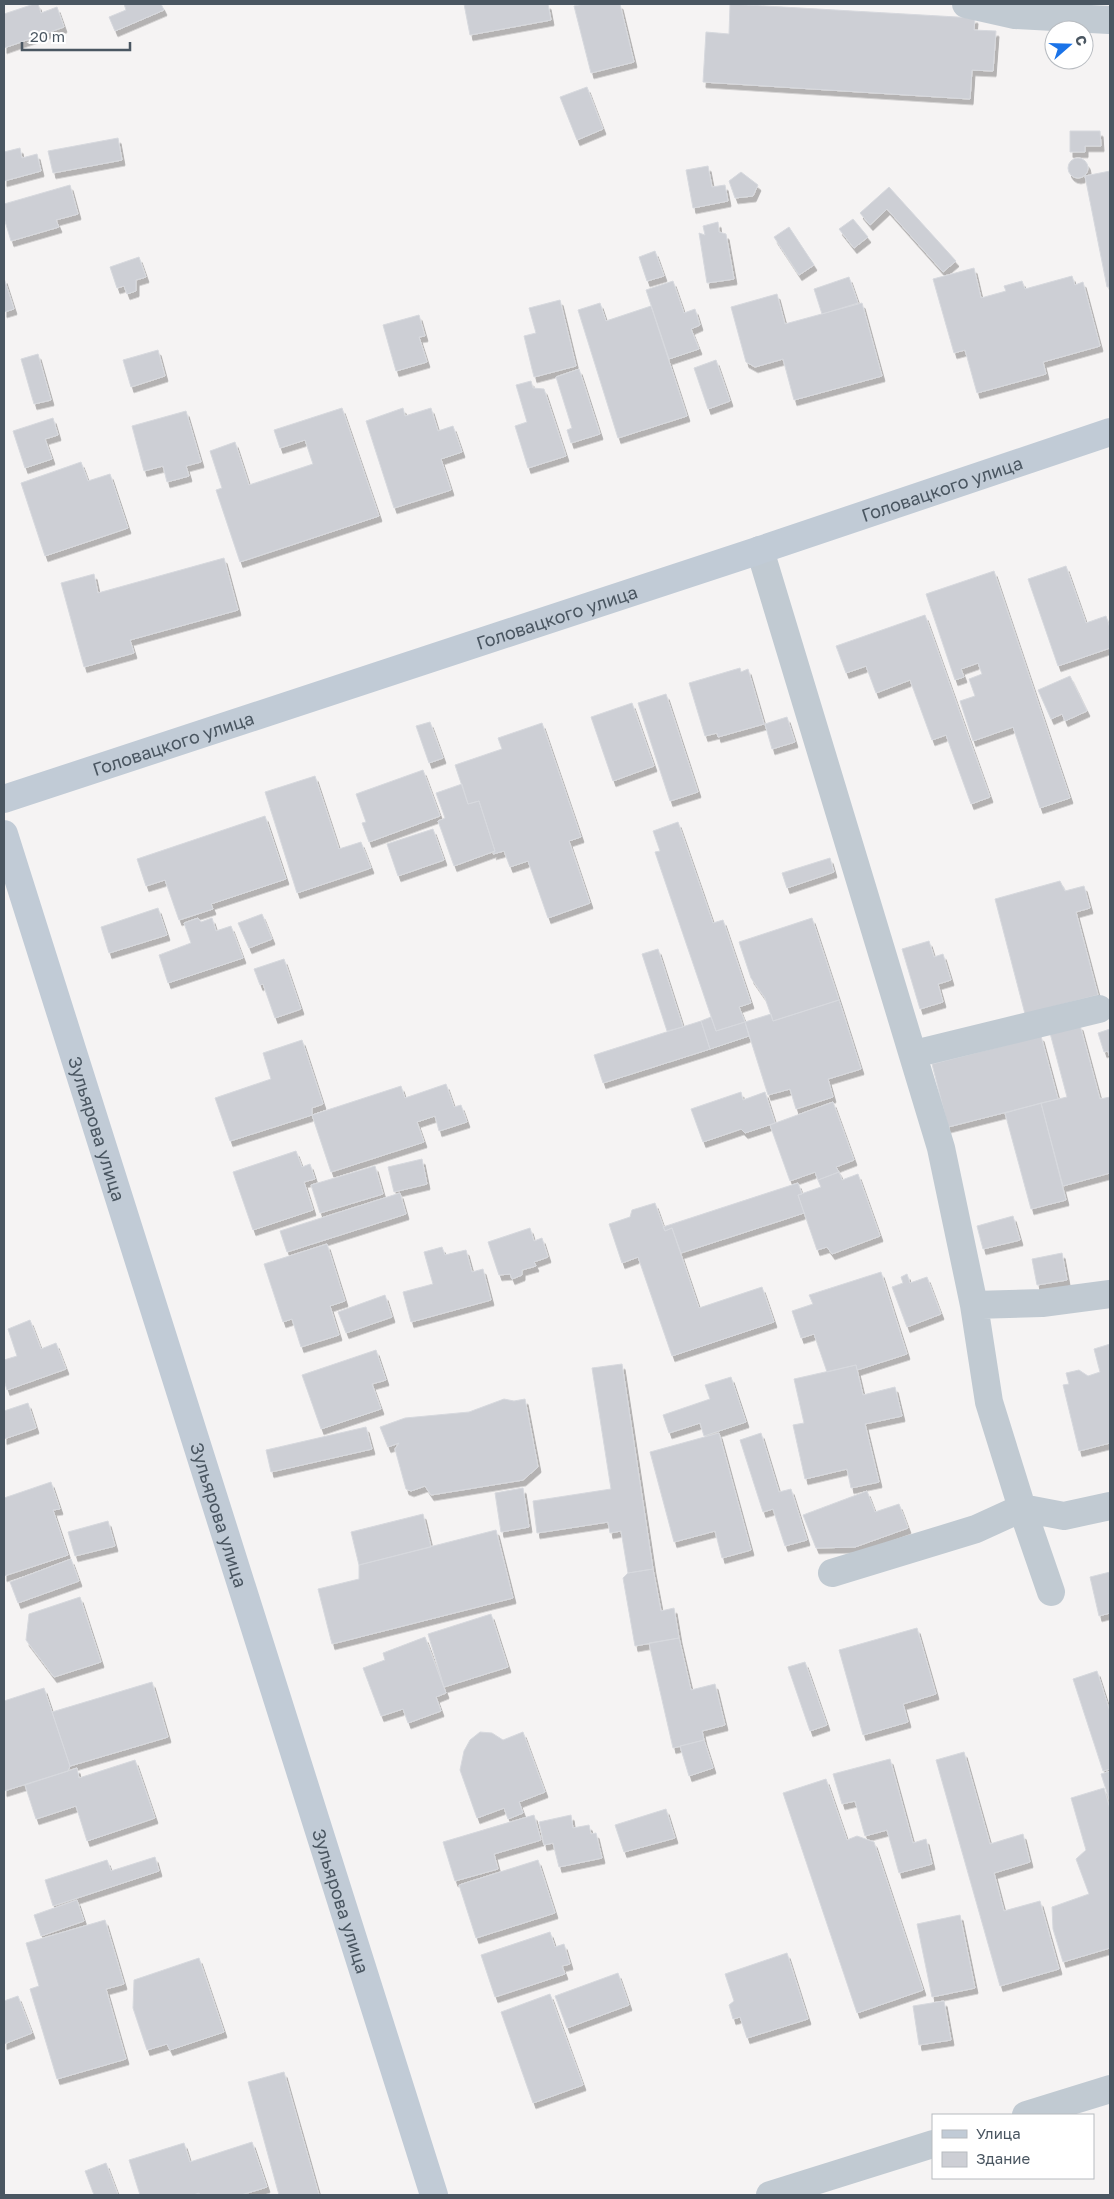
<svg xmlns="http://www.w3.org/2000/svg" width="1114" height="2199" viewBox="0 0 1114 2199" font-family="'Golos Text',sans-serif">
<defs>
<filter id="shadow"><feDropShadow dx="3" dy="5.5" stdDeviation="0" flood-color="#0004"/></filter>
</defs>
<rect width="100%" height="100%" fill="#f5f3f3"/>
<path fill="#cdcfd5" stroke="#d7d9de" filter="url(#shadow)" d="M34,4H38L41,13L57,7L64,27L4,48V14Z
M124,4H161L164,10L115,31L109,17L126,10Z
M464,4H548L551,20L470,35Z
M584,4H620L634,62L591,73L574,6Z
M730,4L975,18L974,30L996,31L993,71L972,70L970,99L703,82L706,32L729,34Z
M587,87L603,129L577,140L560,97Z
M1070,131H1100L1101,146H1085V152H1070Z
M118,138L122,160L53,173L48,151Z
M20,148L22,158L37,154L41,171L4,181V152Z
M1068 168a10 10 0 1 1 20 0a10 10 0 1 1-20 0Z
M708,166L712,187L725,185L728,201L693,208L686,170Z
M1110,171V287H1107L1085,176Z
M741,172L758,185L753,196L735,198L729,181Z
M70,185L78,214L56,220L59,227L11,241L4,218V204Z
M889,187L956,261L943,272L887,209L870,225L860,213Z
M853,219L868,237L854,248L839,229Z
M718,222L719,232L726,234L734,279L707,283L699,233L705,235L703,226Z
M789,227L814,265L799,275L774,237Z
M655,251L664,276L647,281L639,257Z
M139,257L146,277L136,280V291L127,294L124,286L117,288L110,267Z
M974,268L981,298L1006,291L1004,286L1022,281L1025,289L1072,276L1075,285L1083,282L1100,346L1043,362L1046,374L977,393L965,350L954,353L933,279Z
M849,277L858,303L822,314L814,289Z
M4,278L14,309L4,312Z
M673,281L684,313L695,309L700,325L691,329L699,349L669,359L646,290Z
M777,294L785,324L862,303L882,376L794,400L783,359L755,367L746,362L731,307Z
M560,300L576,366L534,377L524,336L536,333L529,308Z
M600,303L606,321L651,306L687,416L618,438L578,310Z
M419,315L425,336L419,337L427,362L396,371L383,325Z
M158,350L165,376L131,387L123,360Z
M38,354L51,400L34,404L21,359Z
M716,360L730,401L708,409L694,368Z
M579,369L600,434L571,443L567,430L572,428L556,377Z
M531,381L533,388L544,389L566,456L528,468L515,426L527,422L516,385Z
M342,408L379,516L240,562L216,490L222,488L210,451L235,442L249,485L313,464L305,440L280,448L274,430Z
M403,408L405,416L431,408L438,431L453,426L462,452L441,459L451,490L394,508L366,421Z
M186,411L201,462L186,466L189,476L167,482L163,466L144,471L132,426Z
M53,418L58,435L45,439L52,459L25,468L13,431Z
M81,462L88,481L110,474L128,528L45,556L21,483Z
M224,558L238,610L130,640L134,653L84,667L61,583L94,574L98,593Z
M1066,566L1086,623L1106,616L1110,628V648L1058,666L1028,579Z
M994,571L1070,798L1040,808L1013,727L973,741L960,701L975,696L969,679L982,674L978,663L961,669L964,677L955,680L926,594Z
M925,615L990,797L971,804L946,735L932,740L910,680L876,693L866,666L846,673L836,646Z
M740,668L741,672L748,669L764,724L718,737L717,733L705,736L689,683Z
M1070,676L1087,711L1065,721L1062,714L1051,719L1038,690Z
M666,694L698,792L670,801L638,703Z
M632,703L654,766L613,781L591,717Z
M787,717L795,742L772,749L765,724Z
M430,722L443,758L429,763L416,726Z
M542,723L581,837L569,841L590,903L548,918L528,861L510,867L504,851L493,854L495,851L479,801L468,804L455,765L502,749L498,738Z
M423,770L440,816L369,842L362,823L366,822L356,794Z
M315,776L339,849L361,842L371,868L297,893L265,792Z
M462,784L468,804L479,801L495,851L454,866L438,821L445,818L436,793Z
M265,816L286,879L211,904L213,909L179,920L165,880L146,886L137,859Z
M678,822L713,923L723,920L751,1003L739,1007L745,1022L716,1031L655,852L660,851L653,831Z
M433,829L444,860L398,876L387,844Z
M830,858L834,872L787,888L782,873Z
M1060,881L1065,891L1084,886L1090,908L1076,912L1098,995L1025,1014L995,899Z
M158,908L167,935L109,953L101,927Z
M262,914L272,939L249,948L238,923Z
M198,918L201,922L212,918L216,931L231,926L243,958L168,983L159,955L191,943L184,923Z
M812,918L839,1000L773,1021L765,998L751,978L739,942Z
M929,941L934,957L943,954L951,980L938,984L943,1002L920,1009L902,949Z
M658,949L683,1027L667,1031L642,954Z
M284,959L301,1009L275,1018L263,984L260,985L254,969Z
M839,1000L861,1069L828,1079L833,1097L796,1109L790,1089L768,1095L745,1022L771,1014L773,1021Z
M711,1017L716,1031L745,1022L749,1036L710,1049L701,1021Z
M701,1021L710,1049L603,1083L594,1055Z
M1080,1025L1100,1099L1110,1097V1173L1063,1186L1041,1103L1067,1097L1050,1033Z
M1110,1029V1058L1108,1051L1104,1052L1098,1033Z
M1041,1036L1058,1099L948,1127L932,1064Z
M302,1040L323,1104L312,1108V1115L230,1141L215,1098L271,1079L263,1053Z
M446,1084L454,1107L461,1105L467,1122L439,1131L435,1116L417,1122L424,1142L331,1172L312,1115L401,1086L405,1098Z
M741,1092L743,1100L765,1092L775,1123L745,1133L741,1129L703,1142L691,1109Z
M833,1102L854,1160L836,1167L839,1172L818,1180L815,1172L790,1181L770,1125Z
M1041,1103L1066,1200L1031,1209L1005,1113Z
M296,1151L302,1167L310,1164L315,1179L304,1182L313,1210L253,1230L233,1172Z
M422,1159L427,1184L394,1192L388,1167Z
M375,1166L383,1194L320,1213L311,1185Z
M839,1172L842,1180L858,1174L880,1236L832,1254L827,1247L817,1250L798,1195L821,1187L818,1180Z
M798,1183L802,1194L798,1195L804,1213L681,1253L672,1228L665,1231L663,1227Z
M400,1193L406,1214L287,1252L280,1231Z
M655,1203L665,1231L672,1228L699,1308L762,1287L774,1322L672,1356L638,1257L622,1263L609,1224L630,1217L632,1210Z
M1013,1216L1020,1240L983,1249L977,1226Z
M530,1228L534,1241L542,1238L548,1257L534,1262L536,1266L522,1270V1275L512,1279L510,1274L499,1275L488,1242Z
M327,1244L345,1301L330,1306L339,1335L301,1347L292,1319L283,1322L264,1264Z
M442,1247L445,1255L466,1250L472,1272L483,1269L491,1300L411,1322L403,1292L433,1284L424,1252Z
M1062,1253L1067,1280L1037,1285L1032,1259Z
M881,1272L907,1354L857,1370L856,1365L827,1372L814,1334L801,1338L792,1311L813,1304L809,1295Z
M907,1274L910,1283L927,1277L941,1314L907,1327L892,1287L903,1283L901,1277Z
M385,1295L392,1317L346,1333L338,1312Z
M30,1320L41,1349L56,1343L66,1369L7,1390L4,1380V1360L17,1356L8,1329Z
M1110,1344V1443L1079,1451L1063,1385L1069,1384L1066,1373L1079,1370L1088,1376L1100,1372L1094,1349Z
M376,1350L386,1380L372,1384L381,1409L321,1429L302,1375Z
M622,1364L653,1569L628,1573L621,1531L610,1533L608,1522L537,1533L533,1501L611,1489L592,1368Z
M856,1365L863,1395L895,1387L902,1416L865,1424L879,1482L851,1488L847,1469L805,1479L793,1425L804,1423L794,1379Z
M731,1377L746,1422L704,1436L700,1423L669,1433L663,1415L710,1399L705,1385Z
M504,1399L514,1401L525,1399L538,1467L523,1480L431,1495L425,1486L411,1491L406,1489L395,1449L399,1443L388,1447L380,1427L405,1418L469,1412Z
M28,1403L36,1428L4,1439V1411Z
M366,1427L372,1449L271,1472L266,1450Z
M719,1433L751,1550L722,1558L715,1531L674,1542L650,1452Z
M761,1433L779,1492L791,1489L807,1540L785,1546L773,1509L763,1512L740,1440Z
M51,1482L60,1509L53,1510L68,1555L4,1576V1498Z
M523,1488L529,1527L501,1532L495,1493Z
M867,1491L875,1512L899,1504L908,1528L855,1547L816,1548L803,1515Z
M423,1514L431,1547L359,1565L351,1532Z
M108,1521L115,1546L75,1556L68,1532Z
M496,1530L513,1598L332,1644L318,1589L359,1579V1565Z
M71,1559L79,1581L18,1603L10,1582Z
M653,1569L661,1611L674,1608L679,1638L635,1646L623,1578L628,1573Z
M1110,1572V1613L1099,1616L1090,1577Z
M80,1597L101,1662L54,1677L26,1640L29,1614Z
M491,1614L508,1667L444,1687L428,1634Z
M917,1628L936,1694L903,1704L908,1722L863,1735L839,1650Z
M425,1637L446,1693L436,1697L441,1711L408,1723L403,1709L381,1716L363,1668L385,1660L383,1653Z
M679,1638L691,1690L715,1684L725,1725L702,1731L704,1740L673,1748L649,1643Z
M805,1662L827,1725L810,1731L788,1667Z
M1097,1671L1110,1712V1769L1103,1771L1073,1679Z
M152,1682L168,1737L70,1766L52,1712Z
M44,1688L70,1766L68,1771L4,1791V1701Z
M480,1732L492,1733L503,1740L523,1732L545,1792L519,1802L523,1813L508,1819L504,1808L477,1818L460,1770L464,1751L470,1740Z
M704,1740L713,1768L689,1776L680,1746Z
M964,1752L990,1844L1023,1834L1030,1862L994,1873L1004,1911L1040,1901L1059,1969L1000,1986L936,1760Z
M890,1759L913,1843L926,1839L932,1864L899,1873L887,1830L865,1836L855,1801L842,1804L833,1774Z
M135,1760L155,1818L87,1841L76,1806L36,1819L25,1785L77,1768L79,1778Z
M1110,1771V1802L1101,1774Z
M826,1779L847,1840L857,1836L874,1842L923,1990L857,2013L783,1793Z
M1104,1788L1110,1809V1948L1063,1962L1053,1929L1052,1907L1089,1894L1076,1859L1086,1850L1071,1798Z
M666,1809L675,1838L624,1852L615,1825Z
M534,1815L541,1840L494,1854L498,1869L455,1881L443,1842Z
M571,1815L573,1828L589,1825L591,1834L596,1833L602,1858L559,1867L553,1843L544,1845L539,1822Z
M155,1857L159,1871L53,1906L45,1880L107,1860L111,1871Z
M538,1860L555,1913L476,1938L459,1885Z
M77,1900L84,1921L41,1936L34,1915Z
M960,1915L975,1988L932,1997L917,1924Z
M105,1920L124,1984L106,1989L126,2059L57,2079L30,1989L39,1986L26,1943Z
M550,1932L555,1947L564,1944L570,1964L562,1966L565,1974L495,1997L481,1955Z
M787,1953L808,2019L747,2038L740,2017L733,2019L729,2005L734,2001L725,1974Z
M199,1958L224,2032L170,2050L167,2044L147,2050L133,2008L134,1980Z
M618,1973L629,2005L567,2028L555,1996Z
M550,1994L583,2085L533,2103L501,2012Z
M18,1996L32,2033L4,2044V2001Z
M944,2001L951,2040L919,2045L913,2006Z
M284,2072L319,2195H279L248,2082Z
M252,2142L267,2187L241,2195H200L199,2193L193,2195H140L129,2160L184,2143L190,2162Z
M106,2163L118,2195H94L85,2171Z"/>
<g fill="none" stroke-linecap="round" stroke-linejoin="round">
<path stroke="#c1cad2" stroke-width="28" d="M966,4L1015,15L1109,20
M760,550L941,1148L974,1305L989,1402L1022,1508L1051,1592
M914,1054L1099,1009
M974,1305L1042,1303L1110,1294
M832,1573L976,1529L1022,1508L1064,1516L1110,1506
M1026,2115L1110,2089
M770,2195L933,2144"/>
<g stroke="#c1cbd6" stroke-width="28">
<path id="s1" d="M4,799L760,550L1110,432"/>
<path id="s2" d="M4,834L434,2195"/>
</g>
</g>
<g text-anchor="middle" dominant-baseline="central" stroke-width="5" stroke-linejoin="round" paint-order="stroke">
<g font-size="18" fill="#4a5661" stroke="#fff">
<text stroke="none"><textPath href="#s1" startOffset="988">Головацкого улица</textPath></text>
<text stroke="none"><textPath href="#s1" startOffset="582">Головацкого улица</textPath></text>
<text stroke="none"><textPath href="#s1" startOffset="178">Головацкого улица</textPath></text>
<text stroke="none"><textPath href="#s2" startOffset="309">Зульярова улица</textPath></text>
<text stroke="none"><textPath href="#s2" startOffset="714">Зульярова улица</textPath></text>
<text stroke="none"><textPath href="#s2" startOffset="1119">Зульярова улица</textPath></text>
</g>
</g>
<rect width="1114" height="2199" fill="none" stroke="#4a5661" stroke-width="10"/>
<rect x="932" y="2114" width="162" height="65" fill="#ffffff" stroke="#b7bbc0"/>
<rect x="942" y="2130" width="25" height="8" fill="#c1cbd6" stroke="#b7bbc0"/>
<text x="976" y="2139" font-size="15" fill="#4a5661">Улица</text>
<rect x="942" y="2152" width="25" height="15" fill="#cdcfd5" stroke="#b7bbc0"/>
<text x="976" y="2164" font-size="15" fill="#4a5661">Здание</text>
<g transform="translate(1069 45) rotate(70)"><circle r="24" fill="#ffffff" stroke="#b7bbc0"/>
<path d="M0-4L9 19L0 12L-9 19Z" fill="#1a73e8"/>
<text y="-8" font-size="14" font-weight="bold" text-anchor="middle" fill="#4a5661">С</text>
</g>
<path d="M22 42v8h108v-8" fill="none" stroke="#4a5661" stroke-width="2.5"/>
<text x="30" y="42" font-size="15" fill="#4a5661" stroke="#ffffff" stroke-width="4" paint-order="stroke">20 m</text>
</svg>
